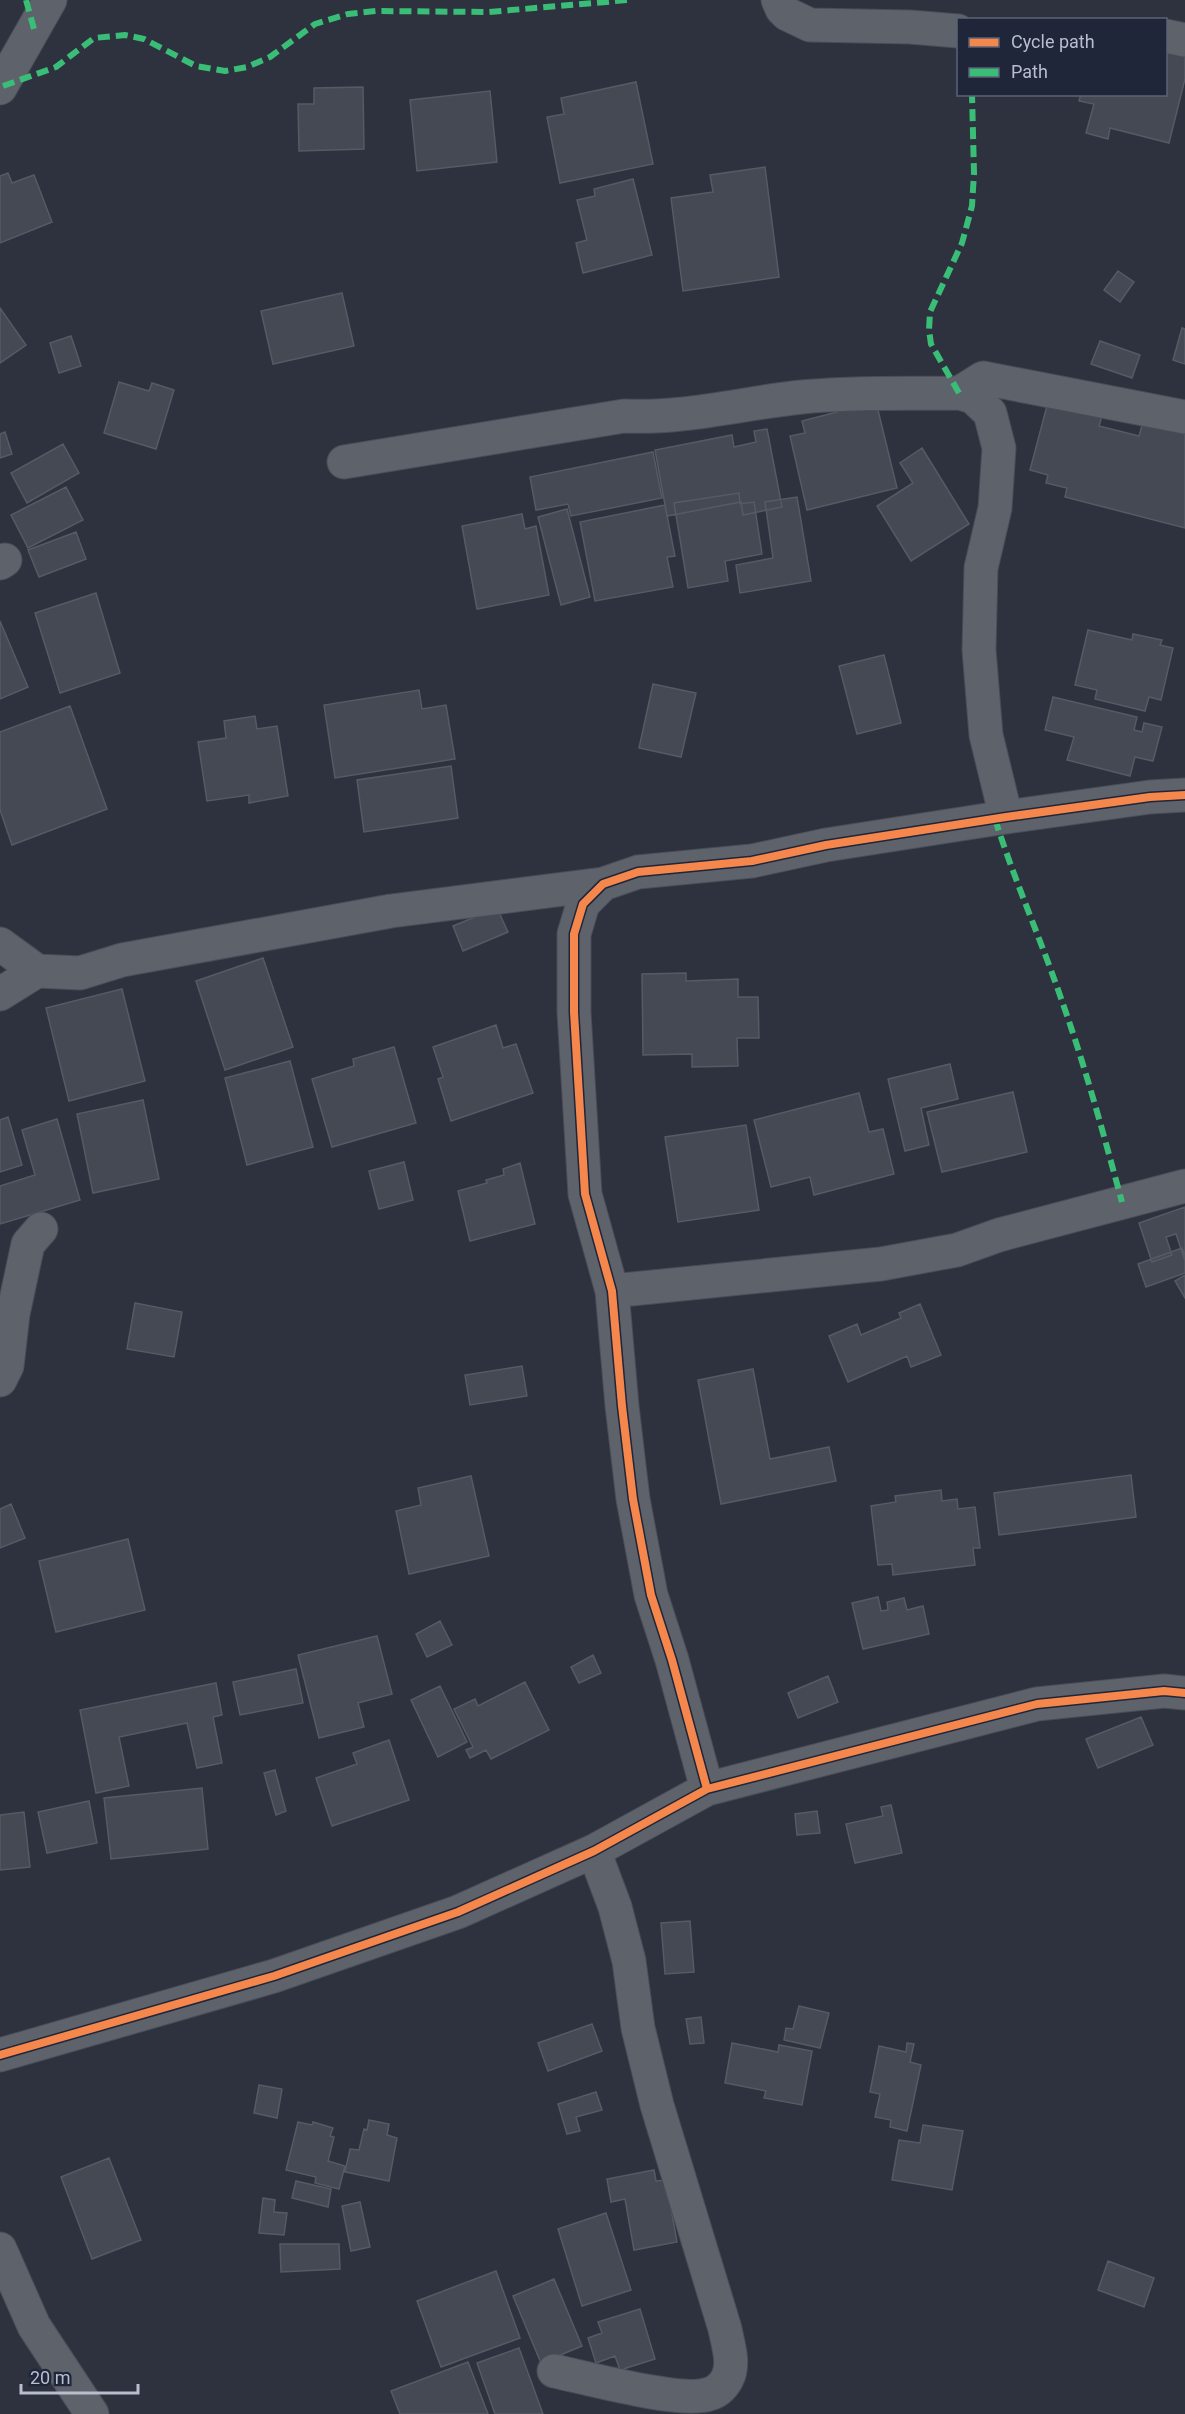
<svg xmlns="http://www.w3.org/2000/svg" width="1185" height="2414" viewBox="0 0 1185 2414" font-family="Roboto,sans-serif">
<rect width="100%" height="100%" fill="#2d323e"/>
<path fill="#454953" stroke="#555a65" stroke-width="1.5" d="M1166,47L1185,52V79L1169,143L1110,128L1108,139L1086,133L1094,104L1079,101L1081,94H1166Z
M636,82L653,164L560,183L547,117L564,114L561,98Z
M363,87L364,149L299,151L298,104H314V88Z
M490,91L497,162L417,171L410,100Z
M765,167L779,277L683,291L671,198L713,192L710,175Z
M8,173L12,183L34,175L52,222L0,243V176Z
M633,179L652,255L583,273L576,243L587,240L577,200L595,196L594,189Z
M1118,271L1134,282L1120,302L1104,290Z
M342,293L354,346L273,364L261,311Z
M0,308L26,345L0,363Z
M1182,328L1185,329V364L1173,360Z
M71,336L81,366L59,373L50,343Z
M1100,341L1140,355L1132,378L1091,364Z
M119,382L149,391L152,383L174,390L156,449L104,433Z
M876,402L897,488L807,510L790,436L805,433L802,421Z
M1048,402L1102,416L1099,426L1139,436L1146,412L1185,422V528L1065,497L1067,488L1046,483L1048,475L1030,470Z
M767,429L782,507L743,515L741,502L667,516L655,450L732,435L734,447L756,442L754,431Z
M5,432L12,454L0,458V434Z
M63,444L79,473L27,503L11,473Z
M922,448L969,524L911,561L877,506L913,483L900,463Z
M653,452L662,498L571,516L568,504L536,510L530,477Z
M66,487L83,520L28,548L11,515Z
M739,493L740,504L754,502L762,554L725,561L728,581L688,588L674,503Z
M797,497L811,581L740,593L736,565L773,558L765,502Z
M665,505L675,556L667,557L673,587L595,601L580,522Z
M567,509L590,597L561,605L538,517Z
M522,514L525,529L536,526L549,595L477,609L462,526Z
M76,532L86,559L39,577L28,550Z
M96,593L120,673L60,693L35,613Z
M0,621L28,687L0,699Z
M1088,630L1132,640L1133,634L1162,640L1160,645L1173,648L1161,700L1149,697L1145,711L1095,699L1097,690L1075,685Z
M884,655L901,723L857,734L839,666Z
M653,684L696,693L681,757L639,748Z
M419,690L422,709L446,705L455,759L335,778L324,705Z
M1053,697L1137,717L1134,730L1142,732L1144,723L1162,727L1153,761L1135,757L1130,776L1067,760L1074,737L1045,730Z
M70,706L107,809L12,845L0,810V732Z
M255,716L257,729L277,726L288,796L249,803V795L207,801L198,742L226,738L224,721Z
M451,766L458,818L364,832L357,780Z
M497,908L508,932L463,951L453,926Z
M263,958L293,1047L225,1070L196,981Z
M686,973V981L738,979V997H758L759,1038H737L738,1066L692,1067V1054L643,1055L642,974Z
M122,989L145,1081L69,1101L46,1008Z
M496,1025L503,1048L516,1044L533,1093L451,1121L438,1079L443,1077L433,1047Z
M394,1047L416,1123L332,1147L312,1079L354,1066L353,1059Z
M290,1061L313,1147L247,1165L225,1078Z
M950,1064L958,1099L921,1108L929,1145L905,1151L888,1079Z
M1013,1092L1027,1152L942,1172L927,1112Z
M859,1093L869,1132L883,1129L894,1174L814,1195L810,1177L771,1187L754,1120Z
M143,1100L159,1179L93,1193L77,1114Z
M8,1117L22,1165L0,1172V1120Z
M57,1119L80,1200L0,1224V1186L35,1175L22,1130Z
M746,1125L759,1210L678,1222L665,1137Z
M404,1162L413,1200L379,1209L369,1171Z
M520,1163L535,1224L470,1241L458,1191L487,1183L486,1180L504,1175L503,1169Z
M1185,1207V1261L1176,1234L1166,1237L1172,1255L1152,1262L1139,1223Z
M1182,1248L1185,1256V1273L1146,1287L1138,1264Z
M1185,1275V1298L1175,1281Z
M135,1303L182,1312L174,1357L127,1349Z
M920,1304L941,1355L911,1367L907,1356L848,1382L829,1336L857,1324L861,1335L901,1318L899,1313Z
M522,1366L527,1396L470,1405L465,1375Z
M753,1369L770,1459L829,1447L836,1481L721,1504L698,1380Z
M1131,1475L1136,1517L999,1535L994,1493Z
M471,1476L489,1556L409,1574L396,1511L421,1505L418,1488Z
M941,1490L942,1501L957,1499L958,1509L975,1507L980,1548H973L975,1565L893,1575L892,1564L878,1565L871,1506L896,1502L895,1496Z
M11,1504L25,1538L0,1548V1509Z
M128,1539L145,1610L56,1632L39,1561Z
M878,1597L881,1611L888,1610L887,1602L904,1598L907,1610L923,1606L929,1634L863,1649L852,1603Z
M440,1621L452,1645L427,1657L416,1634Z
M377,1636L392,1694L358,1703L364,1727L319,1738L298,1655Z
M593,1655L601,1673L579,1683L571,1667Z
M296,1669L303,1703L240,1715L233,1682Z
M828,1676L838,1702L798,1718L788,1693Z
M525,1682L549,1730L491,1759L486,1750L470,1758L466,1750L473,1747L454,1709L475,1699L478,1706Z
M216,1683L222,1715L213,1717L222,1763L197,1768L187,1723L119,1737L129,1786L96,1793L80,1710Z
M440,1686L467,1742L438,1757L411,1700Z
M1141,1717L1153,1745L1098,1768L1086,1739Z
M389,1740L409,1800L332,1826L316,1778L357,1764L353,1753Z
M275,1770L286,1811L276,1815L264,1773Z
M202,1788L208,1849L111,1859L104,1798Z
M89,1801L97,1843L47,1853L38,1812Z
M891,1805L902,1853L855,1863L846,1824L883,1816L881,1807Z
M817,1811L820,1833L797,1835L795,1814Z
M24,1812L30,1867L0,1870V1815Z
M690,1921L694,1972L665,1974L661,1923Z
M799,2006L829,2013L820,2048L784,2040L786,2028L793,2029Z
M701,2017L704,2043L690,2044L686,2019Z
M592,2024L602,2051L548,2071L538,2043Z
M732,2043L778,2052L779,2045L812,2051L802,2105L764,2098L766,2091L725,2083Z
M907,2043L914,2044L910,2062L921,2065L907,2131L890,2127L891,2120L875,2117L880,2094L870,2092L879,2046L906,2052Z
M259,2085L282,2089L277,2118L254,2113Z
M596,2092L602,2110L576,2117L580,2131L567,2134L558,2104Z
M369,2120L389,2124L387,2135L397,2138L389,2181L345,2172L350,2149L359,2150L364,2129L367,2130Z
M298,2122L312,2125L313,2122L333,2128L330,2136L334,2137L328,2161L345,2166L339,2189L315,2183L316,2177L286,2170Z
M923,2125L963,2131L952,2190L892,2180L899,2140L920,2143Z
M109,2158L141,2240L92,2259L61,2177Z
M654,2170L656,2181L666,2180L677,2242L634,2250L625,2199L611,2202L607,2179Z
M296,2181L331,2189L328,2207L292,2198Z
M263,2198L275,2200L274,2212L287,2213L284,2235L259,2233Z
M360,2202L370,2247L351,2251L342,2206Z
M606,2213L631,2290L582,2306L558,2229Z
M280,2244H339L340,2269L281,2272Z
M1108,2261L1154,2278L1144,2307L1098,2290Z
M496,2271L520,2338L441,2367L417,2301Z
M554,2279L582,2346L541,2363L513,2296Z
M640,2309L655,2359L620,2370L615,2356L596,2363L588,2338L602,2333L598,2322Z
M519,2348L543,2414H495L477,2363Z
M468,2362L488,2414H400L391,2391Z"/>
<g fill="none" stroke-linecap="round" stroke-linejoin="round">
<g stroke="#4a4d57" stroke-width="35">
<path id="minor" d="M778,0L782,9L787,14L810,25L910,27L958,31
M1166,36L1185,40
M0,88L50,0
M959,393L983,378L1185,417
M344,462L624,416C686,419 742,403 802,397C854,392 907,394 959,393L973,397L990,413L999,448L995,508L981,568L979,650L986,735L1006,817
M0,563L5,560
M0,944L37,971L80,973L122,960L391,911L603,884
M0,994L37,971
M612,1291L881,1264L957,1250L999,1235L1185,1186
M0,1380L7,1366L13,1314L28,1244L41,1229
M707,1789L672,1660L651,1595L633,1499L622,1406L612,1291L585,1194L574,1012V934L583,904L603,884L638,872L752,861L826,845L1006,817L1150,797L1185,795
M0,2055L274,1976L458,1912L594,1851L707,1789L1037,1704L1164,1691L1185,1693
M0,2249L34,2326L92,2414
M554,2371C587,2378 682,2404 709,2394C717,2392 723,2386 727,2379C735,2364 728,2345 725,2329L657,2105L638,2028L629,1961L615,1907L594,1851"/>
</g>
<use href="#minor" stroke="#5e626b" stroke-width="33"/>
<path stroke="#3abd76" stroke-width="6" stroke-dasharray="12 6" stroke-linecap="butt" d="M26,0L34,29
M3,86L56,67L94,38L125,35L144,39L196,66L225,71L247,67L270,57L315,24L348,14L376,11L489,12L628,0
M959,393L931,344L929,330L930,312L962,243L972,206L974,173L972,94
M995,819C1015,882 1042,942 1063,1004C1086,1069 1104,1136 1122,1202"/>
<g stroke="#1f263a" stroke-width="11">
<path id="cycleway" d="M707,1789L672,1660L651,1595L633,1499L622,1406L612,1291L585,1194L574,1012V934L583,904L603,884L638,872L752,861L826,845L1006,817L1150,797L1185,795
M0,2055L274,1976L458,1912L594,1851L707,1789L1037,1704L1164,1691L1185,1693"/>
</g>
<use href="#cycleway" stroke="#f5874c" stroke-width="8"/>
</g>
<rect x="957" y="18" width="210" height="78" fill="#1f263a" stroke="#5c6375" stroke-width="1.5"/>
<rect x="969" y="38" width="30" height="9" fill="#f5874c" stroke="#5c6375" stroke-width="1.5"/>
<text x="1011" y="48" font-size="18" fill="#b8bece">Cycle path</text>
<rect x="969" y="68" width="30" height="9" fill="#3abd76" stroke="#5c6375" stroke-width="1.5"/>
<text x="1011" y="78" font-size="18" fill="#b8bece">Path</text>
<path d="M21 2384v9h117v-9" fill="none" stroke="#b8bece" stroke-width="3"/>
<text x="30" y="2384" font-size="18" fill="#b8bece" stroke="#1f263a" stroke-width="4.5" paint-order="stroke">20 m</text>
</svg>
